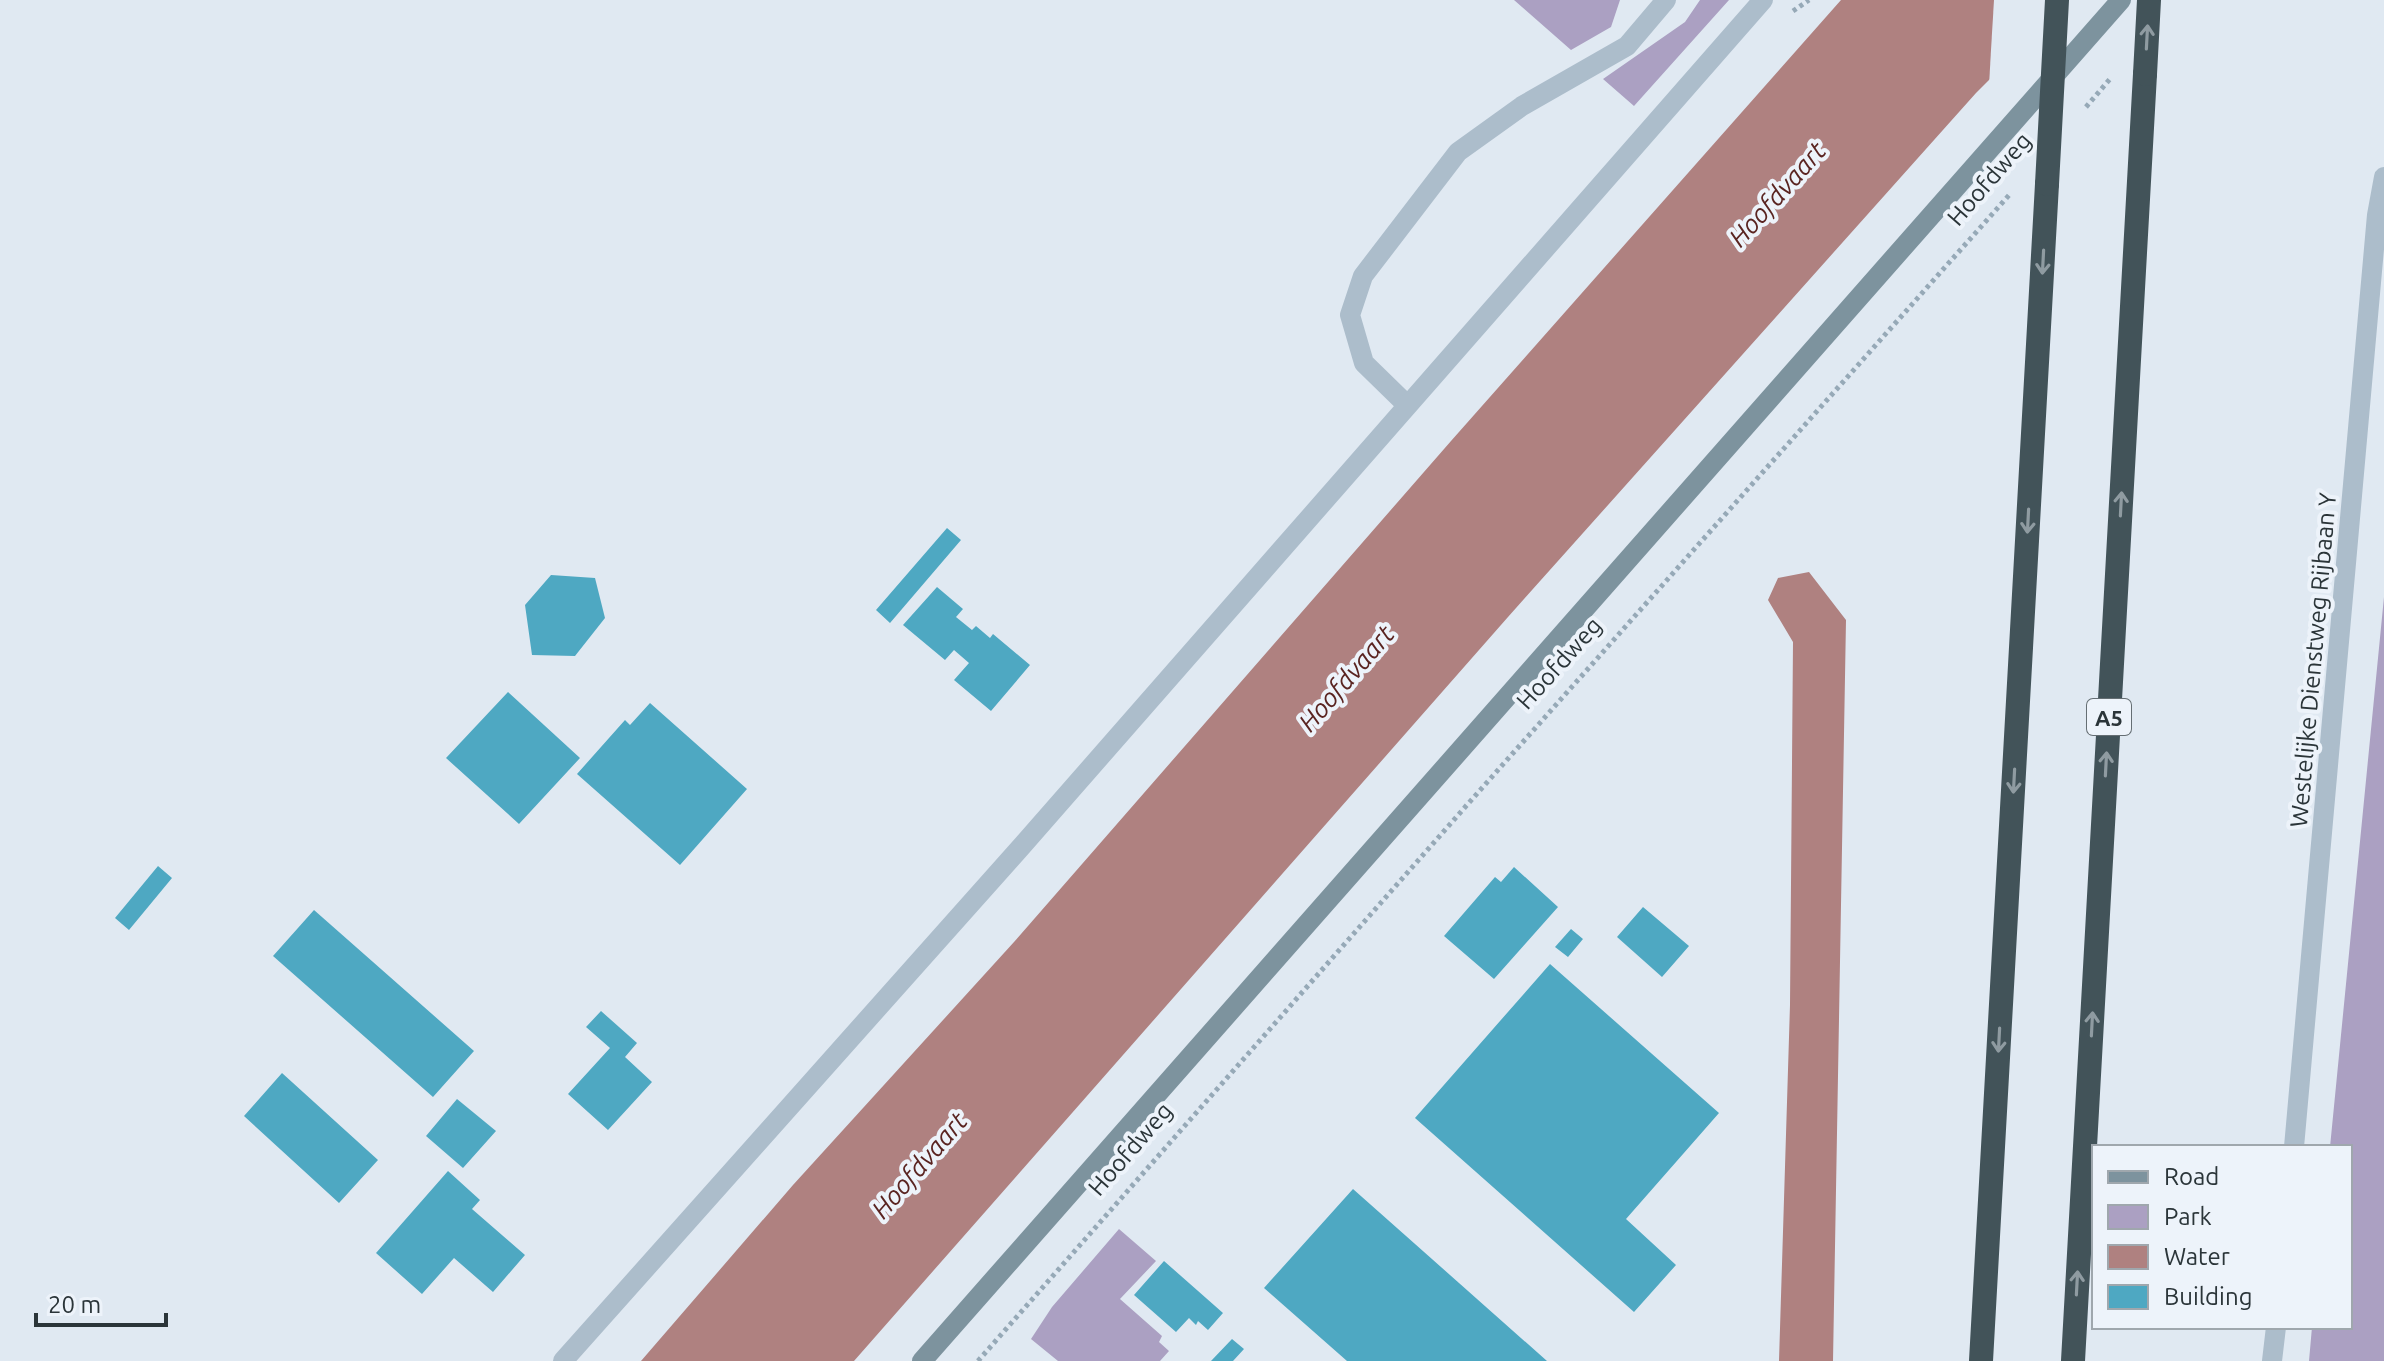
<svg xmlns="http://www.w3.org/2000/svg" width="2384" height="1361" viewBox="0 0 2384 1361" font-family="Ubuntu,sans-serif">
<rect width="100%" height="100%" fill="#e0e9f2"/>
<path fill="#aba0c2" d="M1514,0H1620L1611,27L1571,50Z
M1700,0H1729L1634,106L1603,79L1685,22Z
M2384,597V1361H2309L2312,1327H2350V1147H2330Z
M1119,1229L1156,1261L1120,1299L1162,1336L1159,1342L1169,1351L1160,1361H1058L1031,1339L1052,1307Z"/>
<path fill="#af8180" d="M1841,0H2069L1976,93L1508,617L854,1361H641L793,1185L1014,942L1451,441Z
M1809,572L1846,620L1833,1361H1779L1790,1005L1793,642L1768,600L1778,578Z"/>
<path fill="#e0e9f2" d="M1994,0H2073L1989,86L1991,50Z"/>
<path fill="#4ea8c2" d="M947,528L961,540L890,623L876,610Z
M551,575L595,578L605,618L575,656L532,655L525,605Z
M937,587L963,609L956,617L972,630L976,626L990,638L993,634L1030,665L991,711L954,680L969,663L954,650L945,660L903,625Z
M508,692L580,758L519,824L446,758Z
M650,703L747,789L680,865L577,774L625,720L630,725Z
M158,866L172,878L129,930L115,918Z
M1514,867L1558,907L1494,979L1444,936L1495,877L1501,882Z
M1643,907L1689,946L1662,977L1617,937Z
M314,910L474,1051L433,1097L273,956Z
M1571,929L1583,939L1568,957L1555,947Z
M1550,964L1719,1113L1626,1219L1676,1265L1634,1312L1415,1118Z
M601,1011L637,1043L625,1057L652,1082L608,1130L568,1094L610,1048L586,1027Z
M282,1073L378,1160L339,1203L244,1116Z
M457,1099L496,1131L463,1168L426,1136Z
M448,1171L480,1200L472,1209L525,1255L493,1292L454,1258L422,1294L376,1253Z
M1353,1189L1547,1361H1347L1264,1288Z
M1164,1261L1223,1313L1208,1330L1198,1321L1196,1325L1189,1318L1176,1332L1134,1295Z
M1232,1339L1244,1349L1233,1361H1211Z"/>
<g fill="none" stroke-linecap="round" stroke-linejoin="round">
<path stroke="#96a9b7" stroke-width="5" stroke-dasharray="4 4" stroke-linecap="butt" d="M1793,11L1809,0
M2086,107L2110,79
M978,1361L1466,806L2011,193"/>
<path stroke="#acbdcb" stroke-width="20" d="M2294,1147L2377,215L2384,177
M2272,1361L2276,1327"/>
<path stroke="#acbdcb" stroke-width="20" d="M1406,404L1364,363L1350,315L1363,276L1458,152L1522,106L1627,46L1666,0"/>
<path stroke="#acbdcb" stroke-width="20" d="M563,1361L1021,847L1763,0"/>
<path stroke="#7d939e" stroke-width="20" d="M922,1361L2121,0"/>
<path stroke="#425359" stroke-width="24" d="M1981,1361L2047,184
M2073,1361L2145,74"/>
<path stroke="#425359" stroke-width="24" d="M2145,74L2149,0
M2047,184L2057,0"/>
</g>
<defs><path id="oneway-shaft" d="M-6 0H5M1.5-3L5.5 0L1.5 3" fill="none" stroke-width="1.6" stroke-linecap="round" stroke-linejoin="round" transform="scale(2)"/></defs>
<g stroke="#8f9ba1">
<use href="#oneway-shaft" transform="translate(2147 37) rotate(-87)"/>
<use href="#oneway-shaft" transform="translate(2043 262) rotate(93)"/>
<use href="#oneway-shaft" transform="translate(2121 504) rotate(-87)"/>
<use href="#oneway-shaft" transform="translate(2028 521) rotate(93)"/>
<use href="#oneway-shaft" transform="translate(2106 764) rotate(-87)"/>
<use href="#oneway-shaft" transform="translate(2014 781) rotate(93)"/>
<use href="#oneway-shaft" transform="translate(2092 1024) rotate(-87)"/>
<use href="#oneway-shaft" transform="translate(1999 1040) rotate(93)"/>
<use href="#oneway-shaft" transform="translate(2077 1283) rotate(-87)"/>
</g>
<g text-anchor="middle" dominant-baseline="central" stroke-width="8" stroke-linejoin="round" paint-order="stroke">
<rect fill="#edf3fa" stroke="#656e73" stroke-width="2" x="2087" y="699" width="44" height="36" rx="6"/>
<g font-size="22" font-weight="bold" fill="#2b3539">
<text x="2109" y="717">A5</text>
</g>
<g font-size="24" fill="#2b3539" stroke="#edf3fa">
<text transform="translate(1989 179) rotate(-49)">Hoofdweg</text>
<text transform="translate(2313 660) rotate(-85)">Westelijke Dienstweg Rijbaan Y</text>
<text transform="translate(1559 663) rotate(-48)">Hoofdweg</text>
<text transform="translate(1130 1149) rotate(-49)">Hoofdweg</text>
</g>
<g font-size="26" font-style="italic" fill="#5a2421" stroke="#edf3fa">
<text transform="translate(1777 194) rotate(-48)">Hoofdvaart</text>
<text transform="translate(1346 678) rotate(-49)">Hoofdvaart</text>
<text transform="translate(919 1165) rotate(-49)">Hoofdvaart</text>
</g>
</g>
<rect x="2092" y="1145" width="260" height="184" fill="#edf3fa" stroke="#9fa7ad" stroke-width="2"/>
<rect x="2108" y="1171" width="40" height="12" fill="#7d939e" stroke="#9fa7ad" stroke-width="2"/>
<text x="2164" y="1185" font-size="24" fill="#2b3539">Road</text>
<rect x="2108" y="1205" width="40" height="24" fill="#aba0c2" stroke="#9fa7ad" stroke-width="2"/>
<text x="2164" y="1225" font-size="24" fill="#2b3539">Park</text>
<rect x="2108" y="1245" width="40" height="24" fill="#af8180" stroke="#9fa7ad" stroke-width="2"/>
<text x="2164" y="1265" font-size="24" fill="#2b3539">Water</text>
<rect x="2108" y="1285" width="40" height="24" fill="#4ea8c2" stroke="#9fa7ad" stroke-width="2"/>
<text x="2164" y="1305" font-size="24" fill="#2b3539">Building</text>
<path d="M36 1313v12h130v-12" fill="none" stroke="#2b3539" stroke-width="4"/>
<text x="48" y="1313" font-size="24" fill="#2b3539" stroke="#edf3fa" stroke-width="6" paint-order="stroke">20 m</text>
</svg>
